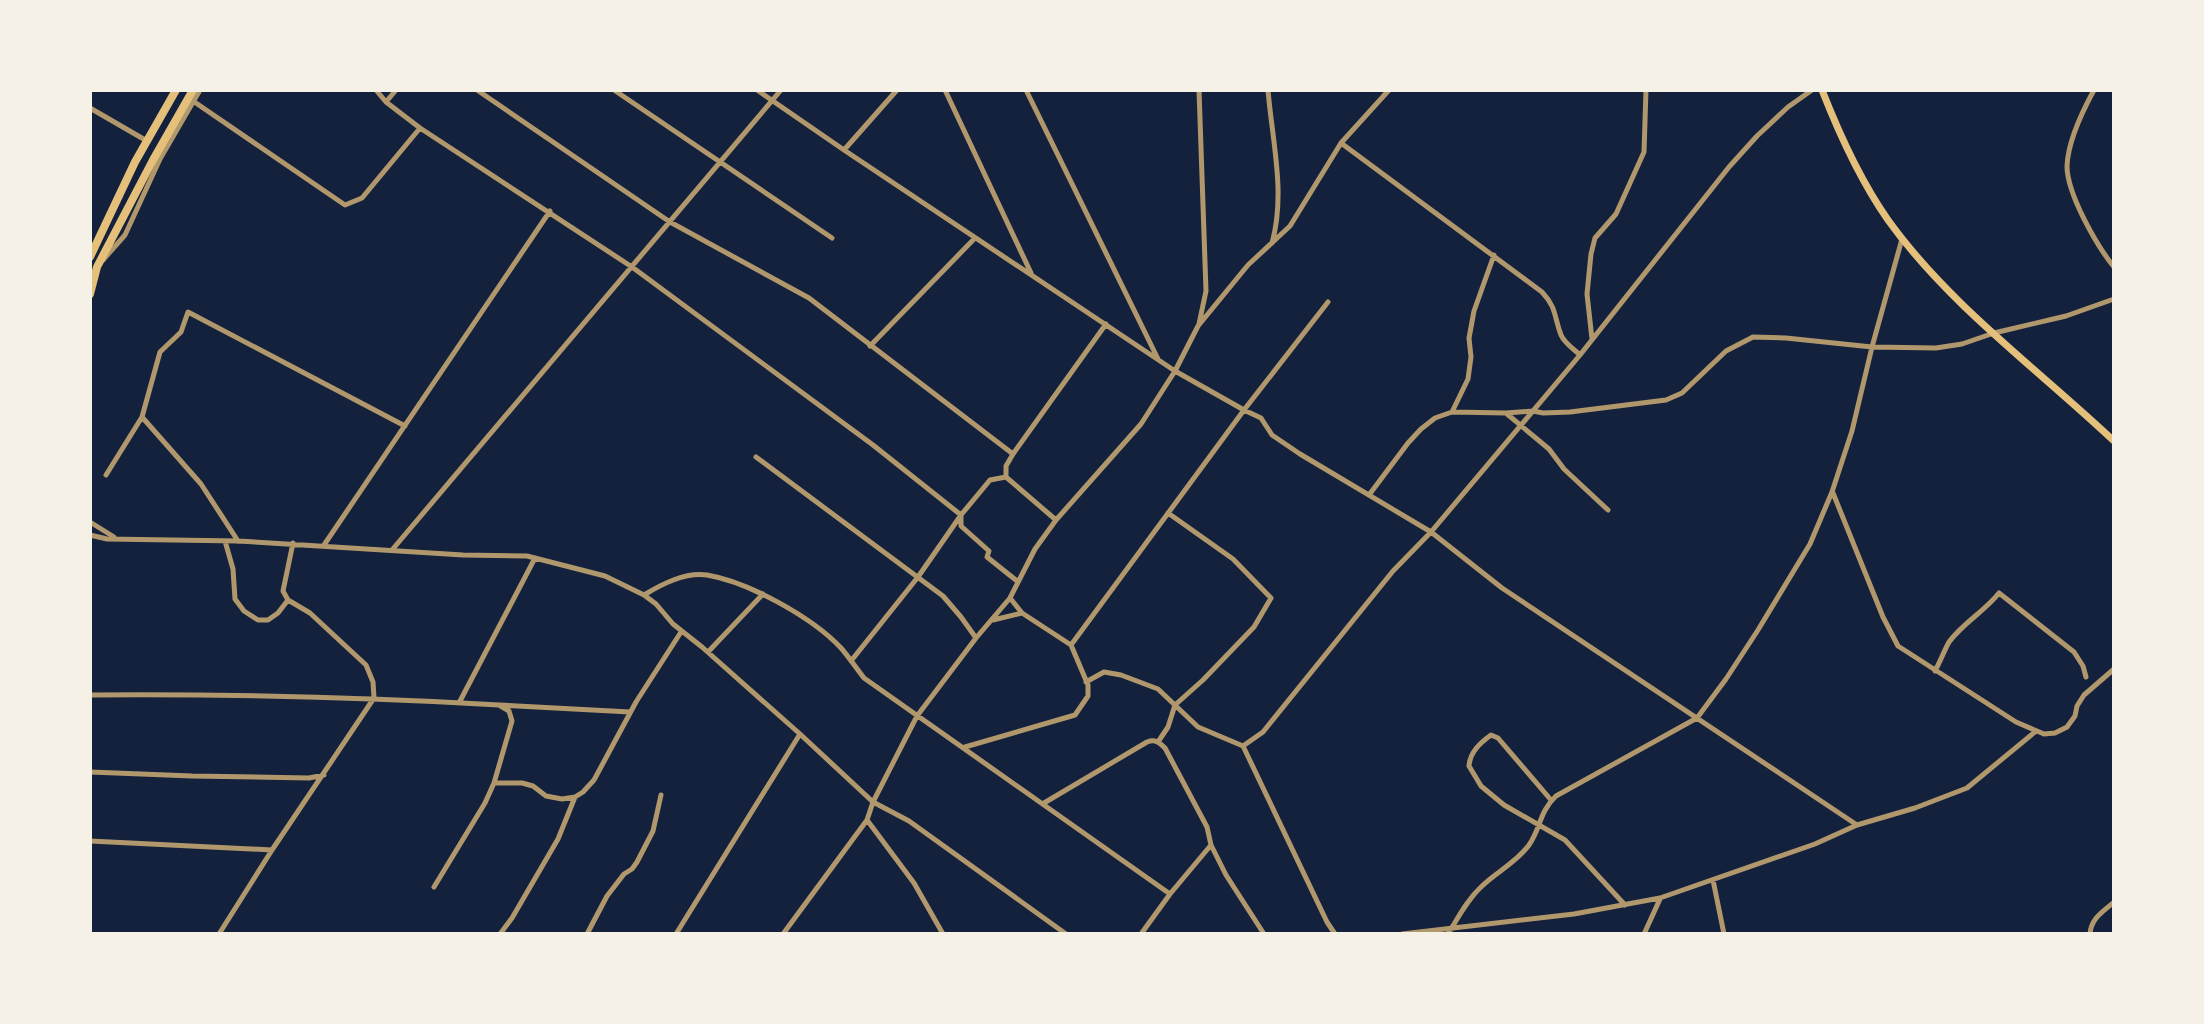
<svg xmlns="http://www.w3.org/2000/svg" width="2204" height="1024" viewBox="0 0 2204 1024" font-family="Raleway,sans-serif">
<rect width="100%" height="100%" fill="#14213d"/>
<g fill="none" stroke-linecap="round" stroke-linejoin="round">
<path stroke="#b1986c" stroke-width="5" d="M376,90L386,102L420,128L632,267L873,445L961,515V526L989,551L987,557L1017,581
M477,90L670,222L809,298L1013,454
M614,90L832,238
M757,90L844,150L1175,371L1244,410L1261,418L1272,435L1300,454L1431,532L1502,588L1857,825
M945,90L1031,273
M1026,90L1158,359
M1268,90C1272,140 1286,193 1272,243
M2094,90C2082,112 2068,141 2067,166C2067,194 2097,246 2114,267
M193,101L345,205L362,198L420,128
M386,102L396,90
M90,108L147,141
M1341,143L1542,292C1557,308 1554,317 1561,335C1565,344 1574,349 1580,355
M844,150L897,90
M103,260L125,235L160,159L200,90
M1199,324L1206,291L1199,90
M1592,339L1587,294L1591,254L1595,238L1616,214L1644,152L1646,90
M870,346L975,238
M1452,412L1468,379L1471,357L1469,338L1474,311L1494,255
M1507,414L1549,449L1564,469L1608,510
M142,417L201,484L238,541
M756,457L943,596L961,617L976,638
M106,475L142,417L160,352L181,332L188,312L405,426
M1833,493L1883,617L1898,646L2016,722L2044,734L2055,733L2067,727L2075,716L2077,706L2084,695L2114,669
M1369,495L1408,443L1421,429L1435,418L1452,412L1506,413L1533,411L1543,413L1570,412L1666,400L1682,393L1726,351L1753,337L1786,338L1872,347L1936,348L1962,344L1994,333L2066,316L2114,299
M1056,520L1006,477V466L1013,454L1106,324
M90,522L114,537
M90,535L107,539L238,541L463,555L527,556L605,576L644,595L656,604L673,624L702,647L800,734L873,802L909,821L1066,934
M225,541L233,569L235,599L244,611L258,620H268L278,613L288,600
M324,545L550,211
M392,550L781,90
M644,595C662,584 685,572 707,575C749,582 813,618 841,648C849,657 856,668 864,678L1170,894
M993,620L1022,613
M1071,645L1244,410L1328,302
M708,652L763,594
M851,661L918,577L961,515L990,480L1006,477
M1935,671C1940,662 1944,651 1949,642C1963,623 1985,611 1999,593L2074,652L2083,666L2086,677
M1086,682L1104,672L1121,675L1158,689L1198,727L1243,746L1327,922L1335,934
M90,695C227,694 363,697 499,705L509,711L512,721L494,783L485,803L434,887
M459,703L535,558
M500,705L630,712
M1158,742L1168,727L1175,705L1203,680L1254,627L1271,598L1233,559L1168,513
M1243,746L1263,732L1393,571L1431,532L1580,355L1729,167L1757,136L1788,107L1812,90
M965,747L1075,715L1088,696V685L1071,645L1022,613L1010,598
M90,772L192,776L309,778L324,775
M494,783H522L533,786L546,796L562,799L575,797L583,792L594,780L636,702L681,632
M1551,800L1498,738L1491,735C1480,743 1470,752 1469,766L1481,786L1504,805L1565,840L1625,905
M1044,803L1147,742C1155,739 1159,742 1165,748L1207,827L1211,845L1226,875L1264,934
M867,820L914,883L943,934
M90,841L272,850
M1713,880L1724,934
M219,934L272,850L374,698L373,682L366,665L310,613L288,600L283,591L293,543
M500,934L512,918L558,839L575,797
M587,934L607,896L624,874L632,869L637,862L653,831L661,795
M676,934L800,734
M783,934L867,820L873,802L917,716L976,638L1010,598L1035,549L1056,520L1141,424L1175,371L1198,326L1248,265L1290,226L1341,143L1389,90
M1141,934L1170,894L1211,845
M1402,934L1574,914L1660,898L1815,844L1857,825L1915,808L1967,788L2036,731
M1448,934C1458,918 1467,900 1481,887C1496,872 1516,863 1529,845C1541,828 1539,812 1556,796L1697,718L1726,679L1758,630L1810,544L1832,492L1852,431L1872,347L1902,239
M1644,934L1660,899
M2090,934C2091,918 2103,912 2114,902"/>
<path stroke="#e5c07b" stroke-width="7" d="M1822,90C1840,136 1860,180 1888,220C1949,305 2039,370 2114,441"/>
<path stroke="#e5c07b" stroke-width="8" d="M90,257L135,162L176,90
M90,294L97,267L153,160L193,90"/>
</g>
<rect width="2204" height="1024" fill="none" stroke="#f6f1e7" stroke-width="184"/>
</svg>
